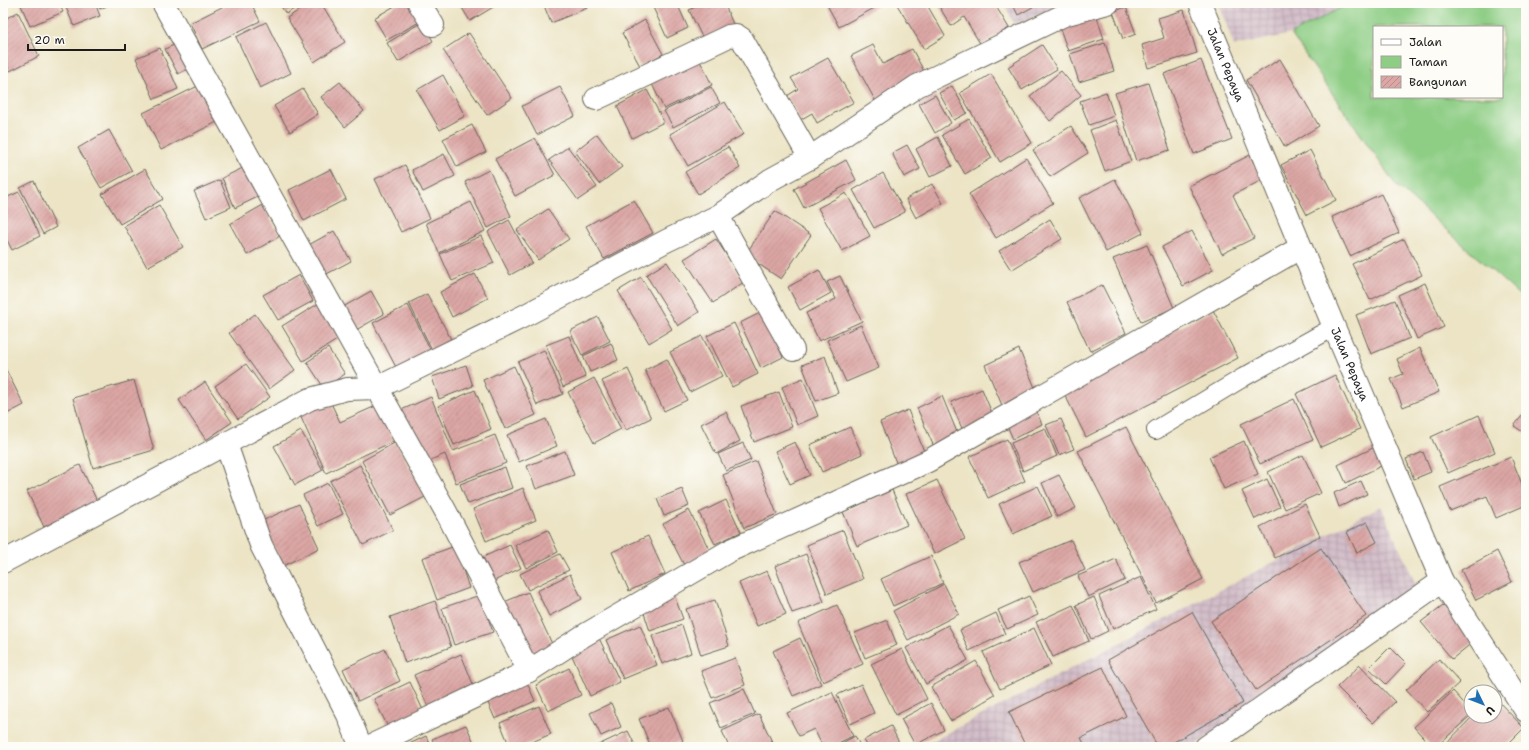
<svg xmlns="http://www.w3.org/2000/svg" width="1529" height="750" viewBox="0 0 1529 750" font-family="'Shantell Sans',sans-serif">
<defs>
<pattern id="industrial-grid" width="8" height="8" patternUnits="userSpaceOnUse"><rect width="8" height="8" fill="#d2bdc8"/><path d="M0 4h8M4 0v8" fill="none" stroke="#b4a2ab"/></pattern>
<pattern id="building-hatch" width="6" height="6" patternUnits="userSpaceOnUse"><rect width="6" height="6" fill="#dba6a4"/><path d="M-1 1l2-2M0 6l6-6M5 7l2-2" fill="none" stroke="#bb8e8d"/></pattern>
</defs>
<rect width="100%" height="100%" fill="#fdfcf7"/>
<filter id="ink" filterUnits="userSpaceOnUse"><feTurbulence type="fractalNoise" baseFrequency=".025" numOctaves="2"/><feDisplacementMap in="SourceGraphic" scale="8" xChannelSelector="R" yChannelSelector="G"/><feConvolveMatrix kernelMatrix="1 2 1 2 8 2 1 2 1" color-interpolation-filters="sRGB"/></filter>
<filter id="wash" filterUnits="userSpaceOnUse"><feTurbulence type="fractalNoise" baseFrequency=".012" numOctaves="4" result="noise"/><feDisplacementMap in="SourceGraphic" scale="16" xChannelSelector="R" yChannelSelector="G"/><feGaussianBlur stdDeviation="0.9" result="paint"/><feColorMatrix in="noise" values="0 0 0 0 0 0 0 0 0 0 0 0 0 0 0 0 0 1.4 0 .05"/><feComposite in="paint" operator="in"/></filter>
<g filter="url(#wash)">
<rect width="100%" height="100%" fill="#ece4c5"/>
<path fill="url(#industrial-grid)" d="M1004,3H1070L1014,24Z
M1219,3H1350L1291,34L1234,46Z
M1381,506L1417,587L1193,747H921Z"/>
<path fill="#8dcd84" stroke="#547450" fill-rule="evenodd" d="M1350,3H1526V301L1395,184L1291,34ZM1374,27H1502V97H1374Z"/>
<g id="blocks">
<path fill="url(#building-hatch)" d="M20,3H59L63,12L30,26Z
M64,3H95L100,16L74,26Z
M97,3H113L100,9Z
M230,3H251L260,21L202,49L190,23Z
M279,3H304L286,14Z
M310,3H321L345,42L314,62L287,18Z
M400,3H411L421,21L387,40L374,18Z
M459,3H500L470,21Z
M543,3H585L587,8L551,23Z
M651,3H677L688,28L667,38Z
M705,3H724L733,24L703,39L689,10Z
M826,3H879L880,5L839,27Z
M896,3H926L945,36L924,49Z
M937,3H994L1009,28L981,45L964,17L951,26Z
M1012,3H1040L1018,15Z
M1126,7L1136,34L1123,39L1113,12Z
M1184,10L1197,53L1148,68L1142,45L1164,38L1158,18Z
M18,12L39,56L10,71L3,57V20Z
M1096,14L1104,39L1068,51L1059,26Z
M645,20L663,54L640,66L622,33Z
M266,22L291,73L260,88L236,37Z
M422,22L433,41L398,62L387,43Z
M469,33L512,98L487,115L443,50Z
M178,43L190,68L178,74L165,49Z
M1105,43L1114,71L1079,82L1070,54Z
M873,45L883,64L912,49L926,75L876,102L851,56Z
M1042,45L1057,69L1022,90L1008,67Z
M160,48L178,89L154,99L136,58Z
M697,55L712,85L664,109L650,80Z
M828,58L854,102L817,123L812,113L800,120L787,96L798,89L791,78Z
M1280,59L1319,126L1285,147L1246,80Z
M1201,60L1232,139L1194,154L1164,74Z
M1061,71L1081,95L1050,121L1030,96Z
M991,74L1032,143L1000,162L960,93Z
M443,75L465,116L440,130L417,90Z
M340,82L364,111L345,127L321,97Z
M1148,83L1170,150L1136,161L1115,93Z
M200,85L219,121L161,150L143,113Z
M952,86L967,113L954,120L939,93Z
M560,87L575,116L537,135L522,106Z
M711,87L720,103L673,127L664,111Z
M303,89L318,114L290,132L274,106Z
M647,90L664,122L632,138L617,106Z
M1106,92L1114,116L1089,125L1080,101Z
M935,95L951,123L935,133L919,104Z
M725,102L744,134L688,166L670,134Z
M969,119L992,158L965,174L942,135Z
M1116,120L1131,161L1105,171L1090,130Z
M472,125L486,152L457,167L443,139Z
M1071,126L1088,153L1050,177L1033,150Z
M109,130L132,171L101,188L78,148Z
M597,134L622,167L599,184L575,151Z
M938,137L952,166L930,177L916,149Z
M535,138L555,175L515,196L495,159Z
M907,145L920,169L904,177L892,153Z
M568,147L597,187L578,200L549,160Z
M728,147L740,168L698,194L685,172Z
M1310,150L1336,200L1307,215L1281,165Z
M444,154L455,176L423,192L412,170Z
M1250,155L1262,180L1233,195L1254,238L1222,254L1189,186Z
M1026,158L1053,203L996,238L969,194Z
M846,160L856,180L804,208L794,189Z
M251,164L264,194L235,208L222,178Z
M405,165L430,218L401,232L375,179Z
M145,169L163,199L120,224L102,194Z
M331,169L346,199L304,221L289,190Z
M489,170L511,216L488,228L465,182Z
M883,173L905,212L874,228L853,190Z
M1115,179L1143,233L1106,252L1079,198Z
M220,180L231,207L206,218L194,191Z
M34,181L56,227L43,234L20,188Z
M932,184L943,203L916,218L906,199Z
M19,192L40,236L12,250L3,232V199Z
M846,193L870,236L842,251L818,208Z
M1381,194L1399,233L1350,256L1332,217Z
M634,200L653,233L604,259L586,226Z
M471,202L485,231L439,253L426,223Z
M159,205L183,247L147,267L124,226Z
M263,205L280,236L247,255L230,224Z
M548,209L569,239L538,260L517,230Z
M775,211L811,235L781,279L745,255Z
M1050,219L1062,239L1011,270L999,251Z
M509,220L532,263L510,275L488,232Z
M334,231L351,261L321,277L305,247Z
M1192,231L1213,270L1183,286L1162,247Z
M481,236L494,263L452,281L440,254Z
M716,239L744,282L713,303L684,259Z
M1404,239L1422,275L1370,300L1352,264Z
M1147,245L1174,308L1141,322L1113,259Z
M667,262L699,312L678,326L646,275Z
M819,270L831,293L800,310L788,287Z
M475,274L488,298L452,317L440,292Z
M299,275L313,301L278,320L263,295Z
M840,276L862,321L819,341L806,313L836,299L827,282Z
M641,277L672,329L649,343L618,291Z
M1425,283L1444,327L1417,339L1398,295Z
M1102,285L1126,333L1090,351L1067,302Z
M371,291L384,314L349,334L336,311Z
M427,294L453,343L434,354L409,303Z
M1395,300L1410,338L1371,354L1356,315Z
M321,302L342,337L303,361L282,326Z
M408,305L433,355L399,373L373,323Z
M1213,310L1238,358L1086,437L1062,389Z
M762,312L783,357L761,368L740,323Z
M255,314L295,370L269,389L229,333Z
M598,317L610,341L582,355L570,331Z
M734,323L758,374L732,387L707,336Z
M861,325L879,368L846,382L827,340Z
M569,336L586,377L563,387L546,345Z
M702,336L722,376L690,392L670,352Z
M611,343L618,360L590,372L583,356Z
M328,348L345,374L324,388L307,362Z
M1420,348L1439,392L1403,407L1391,379L1403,374L1397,359Z
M1019,349L1038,395L1004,410L985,365Z
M544,350L563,394L537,405L518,362Z
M825,356L838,393L816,401L802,365Z
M667,359L687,400L664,411L645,370Z
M3,364L24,405L3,416Z
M246,364L270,397L238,419L215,386Z
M466,365L473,386L439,399L432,377Z
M514,366L536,415L505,429L483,380Z
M628,369L651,418L626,430L602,381Z
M1335,375L1360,429L1321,447L1296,394Z
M594,378L621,429L594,443L568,392Z
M803,378L818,416L797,425L782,387Z
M134,380L154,450L93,468L73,398Z
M205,382L232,422L206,440L179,400Z
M982,389L994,418L963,431L951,402Z
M475,390L491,429L454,445L438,406Z
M779,392L792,427L754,442L741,406Z
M942,396L959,437L934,447L917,408Z
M431,397L453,451L495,435L506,463L456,483L445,454L421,464L399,411Z
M329,399L340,422L378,405L394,441L326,473L299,413Z
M1294,399L1313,440L1260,464L1241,424Z
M1034,407L1042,424L1013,439L1005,421Z
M908,410L925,454L897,465L880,422Z
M1526,411V434L1514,426Z
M726,412L740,441L716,454L701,424Z
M1479,415L1495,452L1448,473L1431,437Z
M546,419L557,446L519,462L507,435Z
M1061,419L1074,449L1059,455L1046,425Z
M850,427L862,454L822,472L810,445Z
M1126,427L1203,579L1156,603L1078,451Z
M1045,428L1057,456L1023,471L1011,443Z
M301,431L323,470L295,485L274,446Z
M1007,439L1025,481L988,498L969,457Z
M1244,441L1258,474L1224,489L1209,457Z
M396,442L425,497L390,515L362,461Z
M795,442L810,475L790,484L775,451Z
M743,443L751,460L726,471L718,454Z
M1375,447L1383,465L1346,483L1338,465Z
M565,451L574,475L536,489L527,466Z
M1423,452L1431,472L1414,479L1406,459Z
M1303,455L1321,493L1285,509L1268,472Z
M1511,457L1526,494V505L1496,518L1487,496L1450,511L1440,487Z
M756,461L777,514L744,528L723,475Z
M80,465L97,501L44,527L27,491Z
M360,465L393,530L363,545L330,481Z
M505,467L512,488L468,504L460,484Z
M1059,475L1076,508L1057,517L1042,483Z
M1267,479L1280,507L1255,519L1242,491Z
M937,480L965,539L934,554L906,494Z
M1361,481L1367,494L1339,507L1334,493Z
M328,483L343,514L318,526L303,495Z
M1038,486L1052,516L1013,534L999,504Z
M523,488L536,520L486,541L473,509Z
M682,489L689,506L664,516L657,499Z
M892,490L907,525L857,546L843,512Z
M726,500L741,532L715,544L699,513Z
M299,504L319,548L283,566L262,521Z
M1305,504L1320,536L1275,558L1260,527Z
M689,510L710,551L684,565L663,524Z
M1367,522L1377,542L1357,553L1347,532Z
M548,530L558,552L526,568L515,545Z
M843,530L863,579L827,594L807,545Z
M648,536L665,574L629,591L612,552Z
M1071,540L1085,570L1033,592L1019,562Z
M510,545L521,568L494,581L483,557Z
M455,546L469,588L437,600L422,558Z
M1321,548L1366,616L1256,690L1211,621Z
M1497,551L1512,582L1476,600L1461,570Z
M560,554L569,570L528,590L520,574Z
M806,554L824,602L792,613L775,566Z
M931,556L943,583L893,606L881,579Z
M1116,559L1125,580L1088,597L1078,576Z
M767,571L786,614L757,626L739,583Z
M570,574L582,599L549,616L537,591Z
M1141,577L1156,609L1113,629L1099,596Z
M944,584L959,614L908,640L893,611Z
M528,592L553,646L527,657L502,603Z
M673,592L683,619L650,631L641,604Z
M480,595L493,632L454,645L442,608Z
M1029,596L1038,615L1007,629L998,610Z
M1094,597L1108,631L1091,639L1076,605Z
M715,600L729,646L701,655L686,609Z
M435,601L451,647L405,663L390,617Z
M837,605L863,664L823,682L798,623Z
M1073,605L1089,641L1053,657L1036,622Z
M1443,605L1473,642L1452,659L1421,622Z
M1192,612L1243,703L1165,747H1158L1108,660Z
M996,613L1005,634L969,651L960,630Z
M887,620L897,645L865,658L855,633Z
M640,625L657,665L623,679L606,640Z
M682,625L691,653L662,664L652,636Z
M948,625L968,660L926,684L906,648Z
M1034,628L1051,665L1000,689L983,652Z
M598,636L620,682L590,696L569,649Z
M800,638L821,684L793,696L773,651Z
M1390,647L1406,663L1386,684L1369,668Z
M385,649L400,681L358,701L343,669Z
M902,649L927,699L896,715L871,664Z
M461,654L475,689L429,709L414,675Z
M735,658L745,685L712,698L701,671Z
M1439,659L1460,682L1427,712L1406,690Z
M976,661L995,695L951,721L931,687Z
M1360,665L1395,702L1373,723L1337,687Z
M1103,667L1126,716L1081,738L1086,747H1026L1009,712Z
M569,668L581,695L548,711L536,685Z
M525,678L535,701L495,719L485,696Z
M410,682L423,710L388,727L374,699Z
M861,684L874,713L850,724L837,695Z
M744,689L755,714L721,728L710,703Z
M1453,691L1471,711V715L1436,747H1432L1414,727Z
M832,692L853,736L830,747H823L814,729L799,736L787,713Z
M1495,698L1524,728L1505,747H1443L1473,716H1495Z
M611,703L621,727L601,736L590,713Z
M931,703L944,730L915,745L901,719Z
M539,706L551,734L520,747H510L500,723Z
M669,707L683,741L669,747H651L639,719Z
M759,714L774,746L729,747L722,731Z
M466,725L476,747H435L432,739Z
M891,726L901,747H868L864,740Z
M628,731L636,747H594Z
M426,736L431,747H403Z
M855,736L861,747H835Z"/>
</g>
</g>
<g filter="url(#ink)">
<use href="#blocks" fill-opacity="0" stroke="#656257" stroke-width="1"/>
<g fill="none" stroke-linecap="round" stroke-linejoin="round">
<g stroke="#656257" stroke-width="20">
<path id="service" d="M1156,430L1244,377L1334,327"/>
</g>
<g stroke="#656257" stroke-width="24">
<g id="minor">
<path d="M163,3L445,510L529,671L583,636L729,551L928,461L1300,248"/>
<path d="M419,3L433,25"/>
<path id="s1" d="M1200,3L1334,327L1442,581L1526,711"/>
<path d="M596,99L729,36L736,35L742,39L810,158"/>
<path d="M718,216L793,350"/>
<path d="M226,444L261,545L348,715L361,747"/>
<path d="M3,562L310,399L347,389L377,388L522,317L666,241L718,216L770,180L810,158L917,86L1064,15L1108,3"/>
<path d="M368,747L529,671"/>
<path d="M1206,747L1442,581"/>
</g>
</g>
<use href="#service" stroke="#fff" stroke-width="18"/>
<use href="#minor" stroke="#fff" stroke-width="22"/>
</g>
</g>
<g text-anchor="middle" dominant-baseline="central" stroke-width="3" stroke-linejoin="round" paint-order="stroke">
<g font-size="12" fill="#1c1c1c" stroke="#fdfcf7">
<text stroke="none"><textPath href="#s1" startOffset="67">Jalan Pepaya</textPath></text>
<text stroke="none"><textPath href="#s1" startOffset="391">Jalan Pepaya</textPath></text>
</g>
</g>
<rect width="1529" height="750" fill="none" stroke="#fdfcf7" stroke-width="16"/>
<rect x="1373" y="26" width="130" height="72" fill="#fdfcf7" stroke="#a3a29f"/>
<rect x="1381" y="39" width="20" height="6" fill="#ffffff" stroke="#a3a29f"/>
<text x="1409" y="46" font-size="12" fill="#1c1c1c">Jalan</text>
<rect x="1381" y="56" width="20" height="12" fill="#8dcd84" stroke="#a3a29f"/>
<text x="1409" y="66" font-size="12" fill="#1c1c1c">Taman</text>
<rect x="1381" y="76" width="20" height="12" fill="url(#building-hatch)" stroke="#a3a29f"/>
<text x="1409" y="86" font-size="12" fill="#1c1c1c">Bangunan</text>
<g transform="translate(1483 704) rotate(133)"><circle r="19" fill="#fdfcf7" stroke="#a3a29f"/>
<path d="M0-3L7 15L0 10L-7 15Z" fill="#1f6fb2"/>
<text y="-6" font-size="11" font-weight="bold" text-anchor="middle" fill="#1c1c1c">U</text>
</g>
<path d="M28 44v6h97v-6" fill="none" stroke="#1c1c1c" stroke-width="2"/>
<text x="34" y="44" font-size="12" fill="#1c1c1c" stroke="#fdfcf7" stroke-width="3" paint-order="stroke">20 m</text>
</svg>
